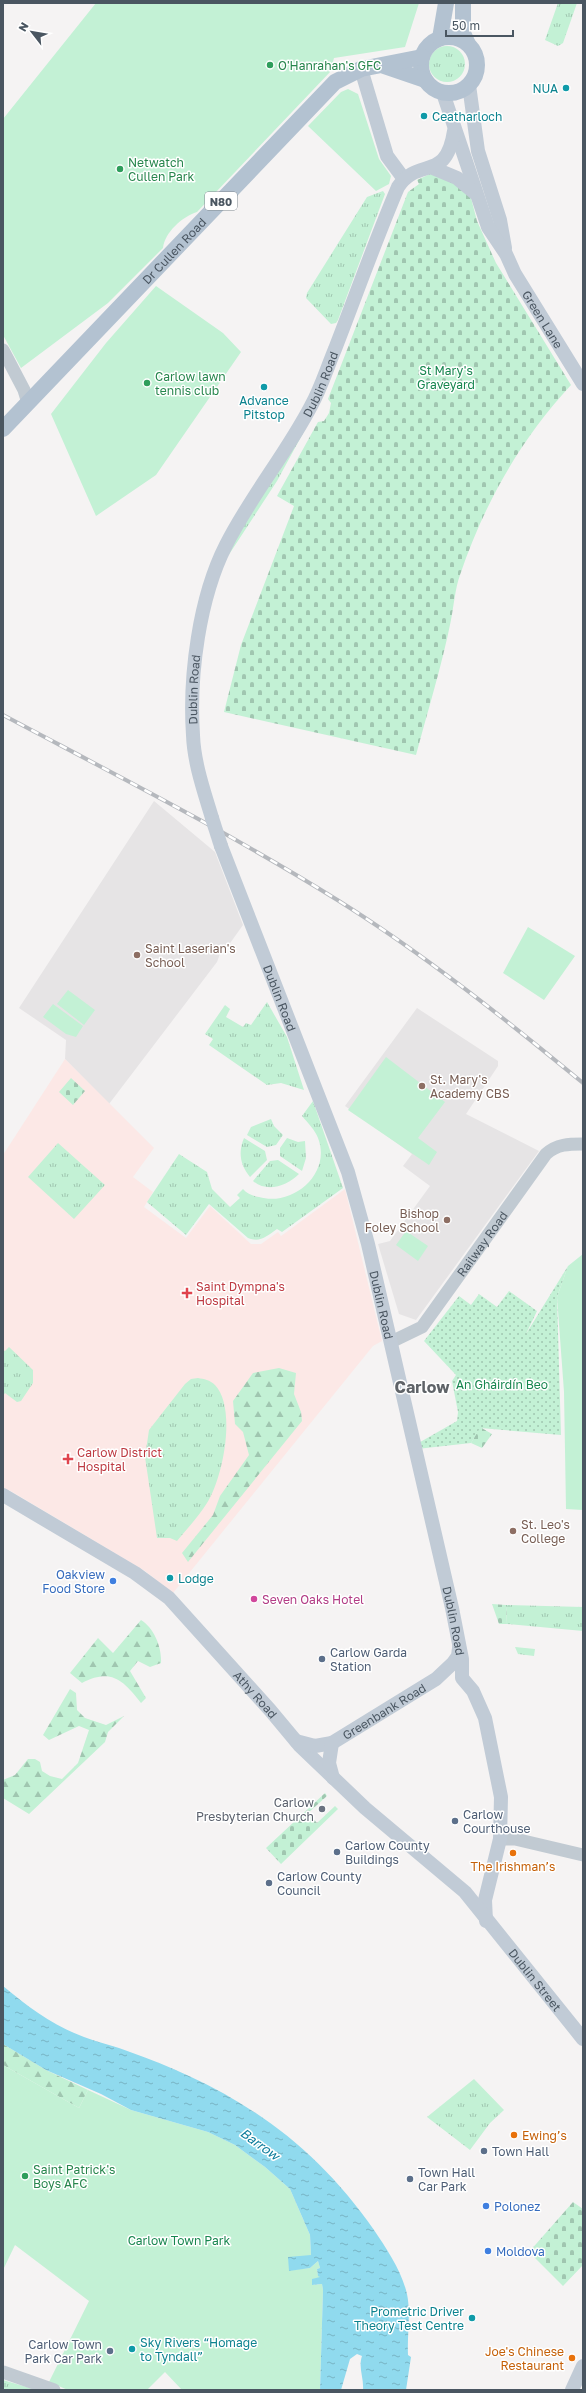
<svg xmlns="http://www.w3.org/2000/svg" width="586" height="2393" viewBox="0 0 586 2393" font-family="'Golos Text',sans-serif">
<defs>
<pattern id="grass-tufts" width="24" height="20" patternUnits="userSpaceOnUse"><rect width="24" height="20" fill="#c3f1d5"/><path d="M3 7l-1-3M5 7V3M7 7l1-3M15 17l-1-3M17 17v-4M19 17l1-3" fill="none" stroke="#a0c6b0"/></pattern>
<pattern id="forest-firs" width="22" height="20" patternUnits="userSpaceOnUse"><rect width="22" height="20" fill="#c3f1d5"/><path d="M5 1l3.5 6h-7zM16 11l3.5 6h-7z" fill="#a0c6b0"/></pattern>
<pattern id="cemetery-stones" width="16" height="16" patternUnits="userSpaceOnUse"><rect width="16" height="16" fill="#c3f1d5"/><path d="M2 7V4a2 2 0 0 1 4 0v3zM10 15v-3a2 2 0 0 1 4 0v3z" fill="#a0c6b0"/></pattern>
<pattern id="garden-dots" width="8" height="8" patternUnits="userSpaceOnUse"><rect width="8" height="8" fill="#c3f1d5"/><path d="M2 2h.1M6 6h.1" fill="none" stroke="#a0c6b0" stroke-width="1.8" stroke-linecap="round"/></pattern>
<pattern id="water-ripples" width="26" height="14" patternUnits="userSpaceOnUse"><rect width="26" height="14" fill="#90daee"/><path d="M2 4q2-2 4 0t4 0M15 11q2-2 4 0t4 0" fill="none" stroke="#78b4c4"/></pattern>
</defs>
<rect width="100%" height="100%" fill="#f5f3f3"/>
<path fill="#e6e4e5" d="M154,801L215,852L243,925L228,946L222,948L217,962L109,1104L65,1059L66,1040L19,1008Z
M417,1008L498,1061V1066L466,1114L539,1151L416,1320L399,1314L378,1244L390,1241L430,1186L403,1166L412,1154L345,1106Z"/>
<path fill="#fce8e6" d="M65,1059L154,1148L133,1177L153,1192L144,1207L186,1238L210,1206L251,1244H261L278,1232L281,1236L345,1189L382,1341L373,1346L173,1593L145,1571L9,1490L3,1501V1155Z"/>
<path fill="url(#grass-tufts)" d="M558,3H577L563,43L558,46L545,40Z
M429 64a18 18 0 1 1 36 0a18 18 0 1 1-36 0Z
M383,191L385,194L338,320L336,323L331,324L306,298L307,293L367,197Z
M308,424L277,481L228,556L238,532Z
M267,1002L287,1037L304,1090L281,1083L267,1085L209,1045L213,1039L205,1034L225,1005L230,1009L226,1017L243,1027L246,1023L251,1025Z
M313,1101L343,1188L282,1232L277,1229C267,1236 260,1243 248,1238L209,1204L186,1235L147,1202L179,1154L207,1172L212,1189L230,1207L240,1198L237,1195L243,1189C247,1194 253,1196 259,1197C292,1207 332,1174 318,1138C315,1130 308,1123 302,1116Z
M271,1119L274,1126L283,1135L276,1145L267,1147L247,1135L251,1127Z
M244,1138L265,1151L267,1160L250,1177C240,1165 238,1152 244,1138Z
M287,1138L298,1142L305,1141L306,1158L302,1171L280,1156V1148Z
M58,1143L105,1185L74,1219L28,1177Z
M278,1160L299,1174C287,1186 267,1193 253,1181L270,1161Z
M9,1347L33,1370V1383L21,1401L17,1402L5,1393L3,1396V1350L5,1351Z
M198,1378C204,1379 210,1380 215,1385C237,1408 223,1478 207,1503C199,1516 187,1529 177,1541L170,1538H157L145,1457L149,1430L185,1384L191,1379Z
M506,1605L583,1607V1631L507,1624Z
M515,1647L535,1649L534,1656L518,1654Z
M474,2079L504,2110L490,2123L470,2150L427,2117Z
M3,2380L37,2390H3Z"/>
<path fill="url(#forest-firs)" d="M279,1368L296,1373L294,1394L301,1412L302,1421L188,1562L182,1553L213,1515L220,1496L249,1455L243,1432L235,1424L233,1401L253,1373Z
M141,1620C154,1628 162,1647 161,1663L150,1667L138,1661L130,1671L146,1698L141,1703C123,1680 111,1668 82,1683L70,1673L98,1638L113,1653Z
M70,1689L76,1693L77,1710L85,1718L106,1725L124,1716L108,1732L105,1742L29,1814L3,1798V1780L15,1775L28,1759H35L40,1762L42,1771L50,1776L62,1779L78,1763L89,1730L79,1726L49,1740L43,1735Z
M3,2044L46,2070L88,2090L79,2108L3,2065Z"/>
<path fill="url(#cemetery-stones)" d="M430,174L449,177L471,198L477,221L496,263L571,385C520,440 484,504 460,575C455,589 454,605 451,620C442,665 428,710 416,755L224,712L241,645L294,506L277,496L318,422L324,421L329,413L331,403L328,399L408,192L419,184L417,180Z
M71,1078L85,1091L73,1105L59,1092Z
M480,1427L492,1434L482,1448L471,1443Z
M492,1604L506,1605L507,1624H499Z
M325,1793L327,1796L308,1813L317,1823L335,1806L338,1809L281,1864L266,1848Z
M573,2202L583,2209V2265L563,2286L529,2252Z"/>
<path fill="#c3f1d5" d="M96,3H419L405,47L334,58L330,72L197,212C182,217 165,232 163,248L108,303L21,368L3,335V119Z
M348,89L358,94L379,159L391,176L389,184L376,191L308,126L341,92Z
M156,286L223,333L241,352L156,475L96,516L51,414L106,343Z
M528,927L575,956L544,1000L503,973Z
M68,990L95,1010L84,1025L57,1004Z
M53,1004L83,1026L76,1037L66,1034L43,1017Z
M386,1057L445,1102L418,1138L437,1152L429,1165L348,1110Z
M406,1231L428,1246L418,1261L396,1245Z
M583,1254V1510L566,1509L564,1392L557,1297L568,1266Z
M3,2065L79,2108L88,2090L131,2110L208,2132L235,2145L265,2167L290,2189L310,2235L311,2255L289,2270L310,2268L318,2261L320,2268L317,2269L318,2275L321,2277L312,2285L322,2284L323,2290L320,2390H182L165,2372L147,2390H68L49,2382L89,2301L15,2245L3,2270Z"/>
<path fill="url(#garden-dots)" d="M568,1266L557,1297L561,1435L480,1428L471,1443L417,1449L415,1445L457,1421L458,1412L452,1381L456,1375L424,1341L459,1296L471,1305L479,1294L497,1307L509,1291L537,1311L526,1334Z"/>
<path fill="url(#water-ripples)" d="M3,1986C28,2007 54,2026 84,2037C99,2043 116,2046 130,2052C150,2059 170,2067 189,2076C267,2112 325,2160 374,2230C387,2249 402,2272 407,2294C411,2313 407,2335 408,2355L411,2357L406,2390H363C364,2378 358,2368 362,2356L357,2354L350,2359L341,2390H320L323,2290L322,2284L312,2285V2279L320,2277L318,2276L317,2269L320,2268L318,2261L310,2268L289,2271L288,2257L311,2255L310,2235L290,2189L265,2167L235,2145L208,2132L131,2110L101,2094L46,2070L3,2044Z"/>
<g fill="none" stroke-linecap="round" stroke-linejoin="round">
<g stroke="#c1cad2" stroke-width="13">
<path d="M3,350L24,390L28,403"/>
<path id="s1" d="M391,1342L422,1327L546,1154C557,1144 569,1144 583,1144"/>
<path d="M500,1839H515L583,1855"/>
<path d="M3,2372L54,2390"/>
</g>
<g stroke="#c1cbd6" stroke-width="14">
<path d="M361,69L387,156L404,179"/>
<path d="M469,85L478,151L500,220L505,248"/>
<path id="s2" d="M443,93L488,227L506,254L515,274L583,384"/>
<path d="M433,168L457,178L475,193"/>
<path id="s3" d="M212,818C204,791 194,763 193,735C189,676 199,598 226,545C250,497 286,454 311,406C321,388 327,368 335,349C356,295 375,241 398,187C419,156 446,183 454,131"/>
<path id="s4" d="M221,846L348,1172L368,1244L452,1608L462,1659V1678L473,1691L485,1718L501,1797L500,1839L485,1900L486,1921"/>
<path id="s5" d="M3,1495L135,1573L169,1598L270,1710L300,1746L365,1808L465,1892L583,2039"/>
<path id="s6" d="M296,1741L315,1746L332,1743L436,1679L453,1663L458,1656L459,1648"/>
<path d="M332,1743L329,1763L333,1778"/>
<path d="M572,2390L583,2366"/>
</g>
<g stroke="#b3c2d1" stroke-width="16">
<path d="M463,3V33L467,42"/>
<circle cx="449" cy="65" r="28"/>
<path d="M440,38L446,3"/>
<path d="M384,66L425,80"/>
<path id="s7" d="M3,429L335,82L361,69L422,57"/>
</g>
<g stroke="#b5b8bd" stroke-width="4">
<path id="rail" d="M3,715C116,775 230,833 339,901C425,955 504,1018 583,1083"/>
</g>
<use href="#rail" stroke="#fff" stroke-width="2.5" stroke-dasharray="8" stroke-linecap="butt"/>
<path stroke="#c1cbd6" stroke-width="14" d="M212,818L221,846"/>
</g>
<g fill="#2e9e5b" stroke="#fff" stroke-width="1.5">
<circle cx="270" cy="65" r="4"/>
<circle cx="120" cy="169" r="4"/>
<circle cx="147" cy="383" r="4"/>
<circle cx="25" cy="2176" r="4"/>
</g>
<g fill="#0f9aa8" stroke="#fff" stroke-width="1.5">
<circle cx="566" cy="88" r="4"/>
<circle cx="424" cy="116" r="4"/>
<circle cx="264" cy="387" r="4"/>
<circle cx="170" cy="1578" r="4"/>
<circle cx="472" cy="2318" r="4"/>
<circle cx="132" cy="2349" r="4"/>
</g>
<g fill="#8d6e63" stroke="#fff" stroke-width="1.5">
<circle cx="137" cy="955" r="4"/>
<circle cx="422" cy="1086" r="4"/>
<circle cx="447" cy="1220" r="4"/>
<circle cx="513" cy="1531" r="4"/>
</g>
<g fill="#e0444e" stroke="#fff" stroke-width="1.5">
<path d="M185 1287h4v4h4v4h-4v4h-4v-4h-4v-4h4z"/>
<path d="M66 1453h4v4h4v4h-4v4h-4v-4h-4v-4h4z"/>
</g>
<g fill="#3f7fe0" stroke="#fff" stroke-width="1.5">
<circle cx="113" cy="1581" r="4"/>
<circle cx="486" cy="2206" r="4"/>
<circle cx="488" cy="2251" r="4"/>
</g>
<circle fill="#d1479c" stroke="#fff" stroke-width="1.5" cx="254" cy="1599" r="4"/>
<g fill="#5c6f8a" stroke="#fff" stroke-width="1.5">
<circle cx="322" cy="1659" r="4"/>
<circle cx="455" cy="1821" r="4"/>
<circle cx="337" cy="1852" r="4"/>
<circle cx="269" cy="1883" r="4"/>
<circle cx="484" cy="2151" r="4"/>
<circle cx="410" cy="2179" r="4"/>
<circle cx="110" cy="2351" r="4"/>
</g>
<circle fill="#6b7280" stroke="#fff" stroke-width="1.5" cx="322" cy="1809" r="4"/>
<g fill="#e8710a" stroke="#fff" stroke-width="1.5">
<circle cx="513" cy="1853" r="4"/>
<circle cx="514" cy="2135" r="4"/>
<circle cx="572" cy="2358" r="4"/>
</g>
<g text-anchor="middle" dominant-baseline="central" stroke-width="3" stroke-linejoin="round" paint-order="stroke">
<rect fill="#fff" stroke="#808990" stroke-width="1" x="205" y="192" width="32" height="18" rx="3"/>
<g font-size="11" font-weight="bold" fill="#4a5661">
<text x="221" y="201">N80</text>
</g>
<g font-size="12" fill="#27864d" stroke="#fff" text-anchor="start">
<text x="278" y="65">O'Hanrahan's GFC</text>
<text x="128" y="162">Netwatch<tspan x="128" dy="14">Cullen Park</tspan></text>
<text x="155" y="376">Carlow lawn<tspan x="155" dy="14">tennis club</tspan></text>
<text x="33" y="2169">Saint Patrick's<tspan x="33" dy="14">Boys AFC</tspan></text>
</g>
<g font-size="12" fill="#0d838f" stroke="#fff" text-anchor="start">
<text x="558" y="88" text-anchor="end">NUA</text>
<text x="432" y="116">Ceatharloch</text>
<text x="264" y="400" text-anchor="middle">Advance<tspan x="264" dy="14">Pitstop</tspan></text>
<text x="178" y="1578">Lodge</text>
<text x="464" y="2311" text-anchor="end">Prometric Driver<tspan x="464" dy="14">Theory Test Centre</tspan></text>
<text x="140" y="2342">Sky Rivers “Homage<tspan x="140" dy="14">to Tyndall”</tspan></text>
</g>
<g font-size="12" fill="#4a5661" stroke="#fff">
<text stroke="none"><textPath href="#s7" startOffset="247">Dr Cullen Road</textPath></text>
<text stroke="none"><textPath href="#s2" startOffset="249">Green Lane</textPath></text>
<text stroke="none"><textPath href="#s3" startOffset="467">Dublin Road</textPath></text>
<text stroke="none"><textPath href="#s3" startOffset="131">Dublin Road</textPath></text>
<text stroke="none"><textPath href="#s4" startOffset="163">Dublin Road</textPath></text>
<text stroke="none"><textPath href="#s1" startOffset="137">Railway Road</textPath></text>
<text stroke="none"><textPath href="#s4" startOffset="487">Dublin Road</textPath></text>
<text stroke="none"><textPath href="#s4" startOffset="811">Dublin Road</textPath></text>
<text stroke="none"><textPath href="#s5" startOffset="325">Athy Road</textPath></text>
<text stroke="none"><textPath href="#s6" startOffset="98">Greenbank Road</textPath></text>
<text stroke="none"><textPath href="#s5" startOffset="726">Dublin Street</textPath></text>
</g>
<g font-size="12" fill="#17864f" stroke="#fff">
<text x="446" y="370">St Mary's<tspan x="446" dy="14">Graveyard</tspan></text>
<text x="502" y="1384">An Gháirdín Beo</text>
<text x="179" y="2240">Carlow Town Park</text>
</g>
<g font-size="12" fill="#785e54" stroke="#fff" text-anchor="start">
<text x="145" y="948">Saint Laserian's<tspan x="145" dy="14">School</tspan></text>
<text x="430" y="1079">St. Mary's<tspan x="430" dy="14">Academy CBS</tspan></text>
<text x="439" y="1213" text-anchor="end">Bishop<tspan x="439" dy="14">Foley School</tspan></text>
<text x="521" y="1524">St. Leo's<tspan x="521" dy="14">College</tspan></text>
</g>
<g font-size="12" fill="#be3a42" stroke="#fff" text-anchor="start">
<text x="196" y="1286">Saint Dympna's<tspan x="196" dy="14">Hospital</tspan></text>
<text x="77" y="1452">Carlow District<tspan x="77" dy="14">Hospital</tspan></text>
</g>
<g font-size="12" fill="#366cbe" stroke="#fff" text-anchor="start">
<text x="105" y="1574" text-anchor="end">Oakview<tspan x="105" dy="14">Food Store</tspan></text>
<text x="494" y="2206">Polonez</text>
<text x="496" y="2251">Moldova</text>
</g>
<g font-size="12" fill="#b23c85" stroke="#fff" text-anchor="start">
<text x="262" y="1599">Seven Oaks Hotel</text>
</g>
<g font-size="12" fill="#4e5e75" stroke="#fff" text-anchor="start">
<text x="330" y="1652">Carlow Garda<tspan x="330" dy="14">Station</tspan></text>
<text x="463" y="1814">Carlow<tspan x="463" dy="14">Courthouse</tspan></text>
<text x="345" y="1845">Carlow County<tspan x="345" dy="14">Buildings</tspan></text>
<text x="277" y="1876">Carlow County<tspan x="277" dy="14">Council</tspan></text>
<text x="492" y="2151">Town Hall</text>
<text x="418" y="2172">Town Hall<tspan x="418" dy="14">Car Park</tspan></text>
<text x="102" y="2344" text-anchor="end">Carlow Town<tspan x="102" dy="14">Park Car Park</tspan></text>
</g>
<g font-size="12" fill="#5b616d" stroke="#fff" text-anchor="end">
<text x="314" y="1802">Carlow<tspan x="314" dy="14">Presbyterian Church</tspan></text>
</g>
<g font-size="12" fill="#c56008" stroke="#fff">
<text x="513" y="1866">The Irishman’s</text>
<text x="522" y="2135" text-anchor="start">Ewing’s</text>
<text x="564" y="2351" text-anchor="end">Joe's Chinese<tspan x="564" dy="14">Restaurant</tspan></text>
</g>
<g font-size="13" font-style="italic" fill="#0c7c9b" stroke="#fff">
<text transform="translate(260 2144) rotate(36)">Barrow</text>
</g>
<g font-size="16" font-weight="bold" fill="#5f6368" stroke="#fff">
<text x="422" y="1387">Carlow</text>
</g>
</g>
<rect width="586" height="2393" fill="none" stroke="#4a5661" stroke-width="8"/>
<g transform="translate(32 32) rotate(301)" stroke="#ffffff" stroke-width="3" paint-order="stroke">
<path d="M0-3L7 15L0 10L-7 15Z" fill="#4a5661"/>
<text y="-6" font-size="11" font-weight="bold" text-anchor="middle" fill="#4a5661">N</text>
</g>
<path d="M446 30v6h67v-6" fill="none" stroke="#4a5661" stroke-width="2"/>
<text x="452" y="30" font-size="12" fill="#4a5661" stroke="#ffffff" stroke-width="3" paint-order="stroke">50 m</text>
</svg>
